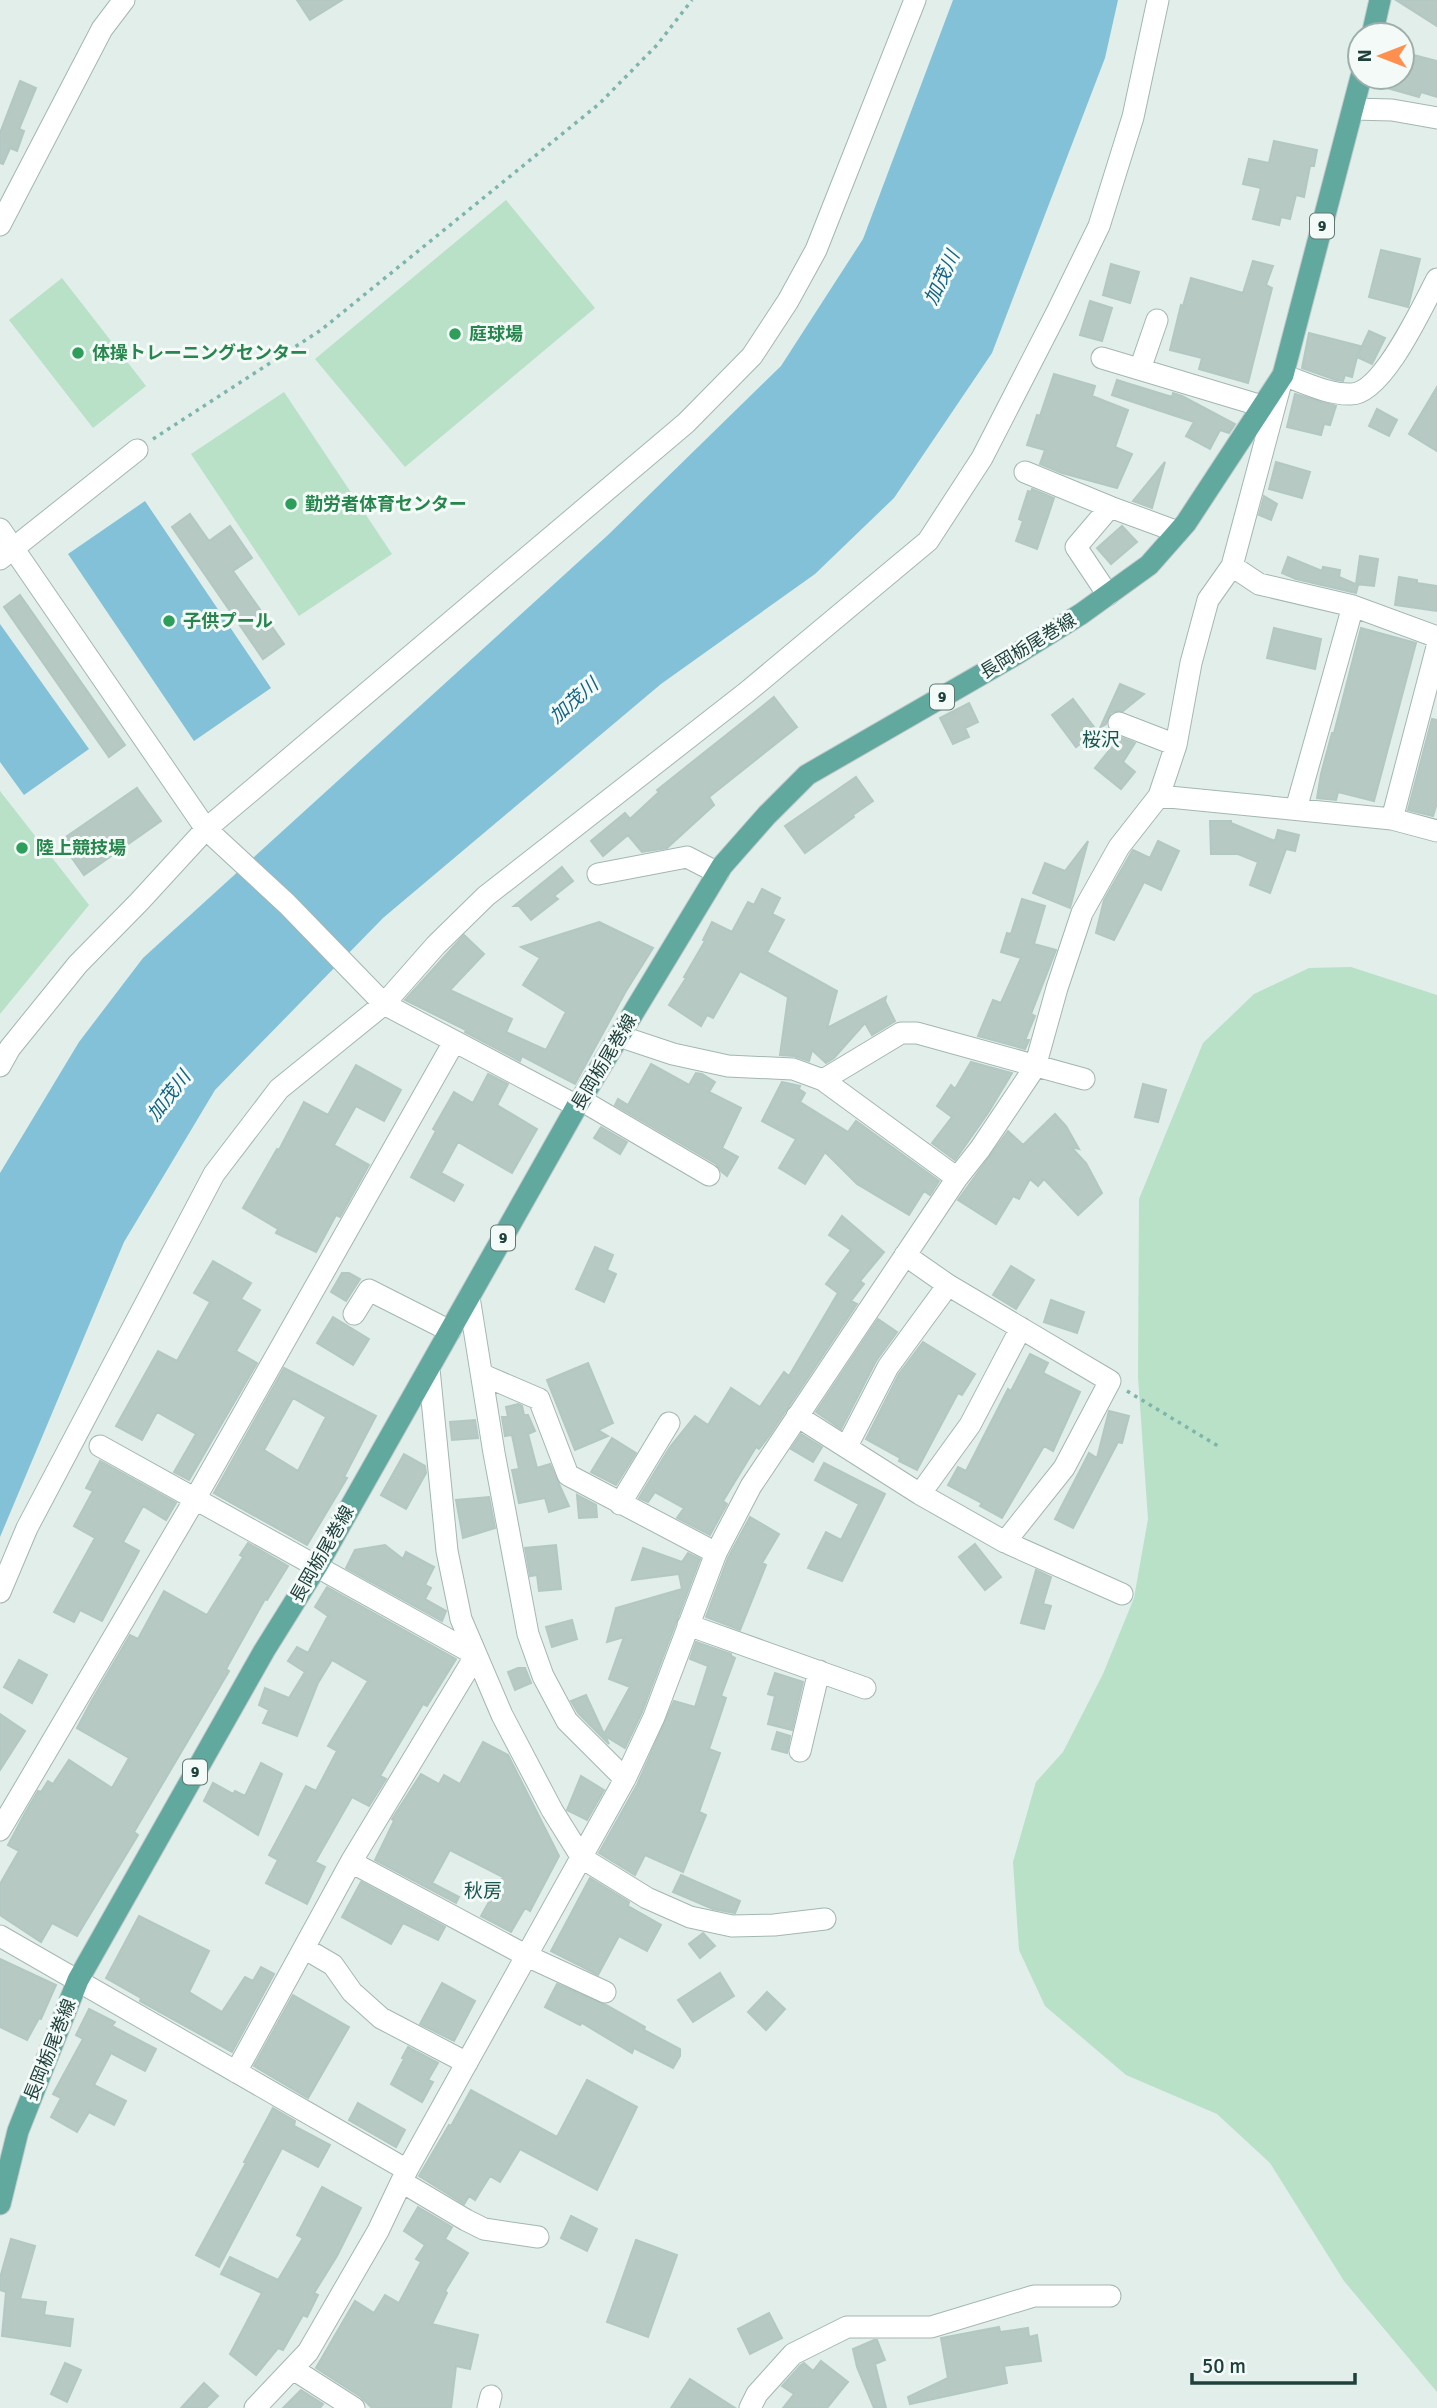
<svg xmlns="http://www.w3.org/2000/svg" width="1437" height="2408" viewBox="0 0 1437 2408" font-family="Signika,'Noto Sans JP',sans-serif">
<rect width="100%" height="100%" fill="#e1eeea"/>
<path fill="#b8e1c8" d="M506,200L595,308L405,467L315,359Z
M62,278L146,386L93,428L9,320Z
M284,392L392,554L299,616L191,454Z
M0,791L89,905L0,1014Z
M1351,967L1437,995V2392L1344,2281L1270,2163L1217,2114L1126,2075L1045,2006L1019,1950L1013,1862L1036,1782L1063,1752L1103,1674L1134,1598L1148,1519L1138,1377L1139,1199L1203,1043L1254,994L1309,968Z"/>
<path fill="#83c1d9" d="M953,0H1118L1105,58L992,353L894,498L815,574L661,684L383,918L215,1090L124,1242L0,1537V1173L79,1042L143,958L608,535L781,366L863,239Z
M145,501L271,688L194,741L68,554Z
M0,624L89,749L24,795L0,762Z"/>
<path fill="#b6c9c3" stroke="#b3c8c2" stroke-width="2" fill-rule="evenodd" d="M297,0H342L310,20Z
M1396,0H1437V26Z
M1402,52L1437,61V97L1421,92L1419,97L1373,84L1374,77H1402Z
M20,81L36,88L19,129L24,131L17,151L10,148L3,164L0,163V133Z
M1274,141L1317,150L1314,166H1310L1304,197L1296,195L1290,219L1281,217L1279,225L1253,219L1261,188L1243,184L1249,159L1269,163Z
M1381,250L1420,259L1408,307L1369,297Z
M1253,261L1273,266L1266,285L1272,288L1248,383L1199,369L1202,358L1170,350L1181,305L1183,306L1191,278L1243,293Z
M1111,264L1139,272L1130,303L1103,295Z
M1090,301L1112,308L1102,341L1080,335Z
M1369,331L1385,338L1372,364L1357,357L1352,377L1345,375L1343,381L1336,380L1302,368L1309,333L1360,346L1357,357Z
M1054,374L1095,386L1092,396L1128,410L1115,447L1132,454L1117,488L1062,473L1040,464L1045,450L1027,445L1037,415L1040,416Z
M1117,380L1172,397L1173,393L1182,396L1235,424L1229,433L1220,430L1210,449L1186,436L1194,422L1112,395Z
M1437,387V451L1409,434Z
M1295,394L1336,406L1330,425L1324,424L1321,435L1287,427Z
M1377,409L1397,420L1389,436L1369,426Z
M1165,462L1152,508L1133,501Z
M1276,462L1310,472L1302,498L1269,489Z
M1032,489L1054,498L1037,549L1016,541L1023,521L1019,519L1028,491L1031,492Z
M1264,496L1277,504L1271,520L1259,515Z
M190,514L209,541L230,526L252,558L233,571L284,644L263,659L172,527Z
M1122,526L1137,542L1111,564L1097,548Z
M1360,556L1378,559L1374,586L1356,584Z
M1288,557L1322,571L1323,567L1340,570L1339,577L1358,585L1356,593L1296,579L1282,573Z
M1399,577L1417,580V583L1437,586V611L1395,605Z
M20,595L125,745L109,757L4,607Z
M1274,628L1321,639L1315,669L1267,658Z
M1361,628L1416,643L1374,801L1338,792L1336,800L1317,798L1321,774L1332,733H1334Z
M1120,684L1144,694L1123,711L1111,712L1106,724L1100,728Z
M774,697L797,727L709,797L714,805L667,848L642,852L628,835L603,856L591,841L625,813L630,819L659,792L657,790Z
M1073,699L1097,731L1076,747L1052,715Z
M969,703L978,722L965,728L969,737L953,744L940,718Z
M1432,719L1437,720V803L1433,816L1408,810Z
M1120,737L1135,743L1123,762L1135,772L1121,789L1095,768Z
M856,777L873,801L853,815L854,817L805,853L785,826Z
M137,788L161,821L84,875L60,841Z
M1210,821H1231V823L1275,841L1278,830L1299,835L1295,851L1286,849L1270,893L1250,885L1258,862L1238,854H1211Z
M1088,841L1070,908L1033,893L1045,863L1065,871Z
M1158,841L1179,851L1161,890L1144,882L1114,940L1096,933L1104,900L1131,853L1133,850L1150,858Z
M562,867L573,881L554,896L558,899L531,920L519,906H514Z
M762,889L780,898L772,914L784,920L767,952L837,991L827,1028L886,997L885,1001L895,1021L872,1035L865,1023L834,1058L826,1063L812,1050L809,1061L794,1056L780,1055L788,997L740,971L713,1018L707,1015L701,1026L669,1005L686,978L684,977L705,941L703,940L712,922L732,932L748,902L754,905Z
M1022,899L1045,906L1034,944L1056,950L1031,1014L1035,1016L1025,1040H1029L1025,1049L978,1036L993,1000L1001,1003L1021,958L1001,952L1007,933L1011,934Z
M599,922L653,948L626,991L575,1084L522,1056L520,1061L465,1032L466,1030L405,1000L464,935L484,954L450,990L512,1019L506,1032L546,1050L566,1012L523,985L540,958L521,947Z
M971,1062L1012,1073L988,1113L955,1160L932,1143L952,1117L937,1106L951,1085L955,1089Z
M651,1064L689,1085L696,1073L702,1074L715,1082L709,1092L741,1108L722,1148L738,1157L727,1176L722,1172L716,1164L615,1105L618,1099L628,1105Z
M356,1065L401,1090L384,1121L356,1106L334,1145L369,1165L340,1217L336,1215L316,1252L276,1233L278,1229L243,1208L277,1149L279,1150L304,1102L328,1115Z
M488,1074L508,1084L497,1105L537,1129L512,1173L458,1142L441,1173L463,1185L454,1201L411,1177L436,1131L433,1129L454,1092L473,1103Z
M782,1082L800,1086L799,1089L805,1093L800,1102L848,1132L856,1121L939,1181L930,1195L924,1191L909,1215L857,1184L825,1152L805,1184L779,1168L796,1139L762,1121Z
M1143,1084L1166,1090L1158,1122L1135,1117Z
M1055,1114L1066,1126L1079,1149L1071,1147L1086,1163L1102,1193L1078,1215L1044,1179L1038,1186L1030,1179L1019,1199L1013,1196L996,1224L958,1200L1008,1131L1023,1145Z
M601,1127L627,1142L620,1154L594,1138Z
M842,1216L884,1252L860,1281L864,1284L851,1301L857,1304L769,1436L759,1449L756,1447L723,1501L727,1504L710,1535L677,1518L684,1508L655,1492L648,1502L639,1498L670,1447L695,1416L708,1425L731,1388L760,1407L784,1372L789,1376L838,1293L826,1284L851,1250L829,1235Z
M595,1247L613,1255L607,1270L616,1274L604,1302L576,1289Z
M213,1261L251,1283L241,1299L260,1310L236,1351L257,1363L189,1480L174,1472L196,1434L157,1412L142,1440L116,1426L158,1351L177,1361L210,1302L194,1293Z
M1011,1266L1034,1280L1016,1309L993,1295Z
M342,1273H349L360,1279L346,1301L331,1292Z
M1051,1300L1084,1312L1077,1333L1044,1322Z
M333,1317L369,1339L353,1365L317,1343Z
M878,1319L897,1332L876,1361L841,1429L816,1412Z
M923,1342L975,1374L962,1395L958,1393L917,1470L899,1461L900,1458L866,1439L899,1374Z
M1030,1354L1048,1363L1043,1373L1080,1392L1053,1451L1044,1446L1002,1518L980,1506L982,1503L948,1485L958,1467L966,1471L1008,1389L1011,1391Z
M588,1363L613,1423L598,1430L608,1436L575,1450L547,1380Z
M284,1368L376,1416L344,1477L347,1478L307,1545L214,1493ZM293,1398L326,1417L298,1471L264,1450Z
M518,1404L522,1406L524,1415H528L535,1431L528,1434L537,1468L550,1464L569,1506L549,1512L545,1498L519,1503L512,1470L519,1469L512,1435L505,1436L502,1417H508L506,1407Z
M1109,1411L1129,1416L1122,1443L1118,1442L1073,1528L1055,1519L1089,1453L1097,1458Z
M475,1420L478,1438L452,1440L450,1422Z
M801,1434L822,1447L813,1462L791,1449Z
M612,1438L636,1453L616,1485L591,1472Z
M404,1454L425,1466L426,1473L406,1509L381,1495Z
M100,1461L176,1503L166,1520L143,1506L123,1542L139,1551L102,1621L80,1610L74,1622L54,1612L95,1538L74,1526L93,1491L86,1488Z
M824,1463L885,1494L842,1581L808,1568L826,1532L841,1540L859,1504L815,1480Z
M577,1495L596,1505L597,1517L579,1518Z
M489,1497L495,1528L463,1538L456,1500Z
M750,1517L779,1534L762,1563L766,1565L740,1630L706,1617L728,1558Z
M248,1543L288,1566L267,1600L265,1599L226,1669L229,1671L134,1832L138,1835L77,1936L52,1923L41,1942L0,1915V1884L19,1851L8,1845L24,1815L38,1791L41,1792L48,1781L53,1784L69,1760L112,1788L129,1758L77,1728L92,1700L130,1635L138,1639L164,1591L207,1615L243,1557L240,1555Z
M975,1544L1001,1577L985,1590L959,1557Z
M385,1545L403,1559L406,1552L434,1567L425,1585L431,1588L425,1599L446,1611L442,1621L346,1568L355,1550Z
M556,1545L561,1589L539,1591L537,1575L530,1576L525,1548Z
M643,1548L682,1562L688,1553L700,1559L642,1712L625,1748L605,1736L609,1744L578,1713L571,1701L586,1695L604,1734L630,1687L609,1679L624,1637L607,1642L616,1608L682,1589L679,1574L632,1580Z
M1036,1570L1051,1577L1043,1604L1051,1606L1044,1629L1021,1623Z
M327,1587L456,1659L427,1706L423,1704L380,1776L386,1779L369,1806L352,1797L315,1862L325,1867L307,1904L266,1883L278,1860L269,1855L306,1786L316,1791L337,1751L328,1746L368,1681L332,1660L318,1683L297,1736L263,1723L269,1710L259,1705L265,1688L289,1698L305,1672L288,1661L297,1647L308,1653L328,1616L315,1607Z
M572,1620L577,1639L552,1647L546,1627Z
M696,1642L731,1654V1656L735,1658L721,1696L726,1698L709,1749L720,1753L699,1812L706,1815L683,1872L645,1855L635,1875L599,1853L637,1785L674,1701L695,1707L708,1666L690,1659Z
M19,1660L47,1675L32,1703L4,1687Z
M518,1668H525L531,1683L515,1690L508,1672Z
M775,1673L803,1682L792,1730L768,1724L775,1696L768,1694Z
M0,1714L25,1731L0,1770Z
M777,1732L790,1736L787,1753L772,1749Z
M483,1742L508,1755L559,1856L530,1911L525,1908L511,1932L481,1916L503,1877L450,1850L432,1883L459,1897L456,1903L375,1860L394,1821L392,1819L421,1774L439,1784L444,1775L460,1784Z
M261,1763L282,1774L258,1835L204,1801L213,1783L233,1794L235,1791L245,1796Z
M581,1776L604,1790L587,1820L567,1810Z
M681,1875L740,1901L735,1913L713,1909L673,1892Z
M590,1878L629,1902L628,1906L661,1925L647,1951L619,1936L598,1975L551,1951Z
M361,1882L445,1927L438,1940L403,1923L391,1944L342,1917Z
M139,1916L209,1951L189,1992L222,2012L245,1977L253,1981L261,1967L274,1974L232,2052L140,2001L141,1998L106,1978Z
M703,1933L715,1946L700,1958L689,1944Z
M0,1959L56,1985L41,2019L39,2018L27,2040L0,2027Z
M720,1973L734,1996L693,2022L678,2000Z
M442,1983L475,2001L454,2041L420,2024Z
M557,1984L606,2005L645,2027L644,2030L680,2049V2056L673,2068L634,2048L632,2053L582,2023L580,2025L545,2007Z
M767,1992L785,2009L766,2030L748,2012Z
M293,1995L349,2027L308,2098L254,2066Z
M89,2009L115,2022L112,2026L156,2049L145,2071L111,2053L94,2085L126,2101L114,2125L89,2112L77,2132L51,2117L61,2098L53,2094L83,2039L76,2035Z
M408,2047L438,2063L428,2080L433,2082L422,2102L391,2084L404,2059L402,2058Z
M587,2080L637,2107L597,2190L520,2149L500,2182L490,2176L475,2200L469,2196L464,2204L419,2176L449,2125L451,2126L471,2090L557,2137Z
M358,2103L405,2130L396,2147L349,2120Z
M273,2108L295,2121L294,2126L330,2145L318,2167L282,2148L219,2267L196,2255L246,2163L244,2162Z
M322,2187L361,2208L337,2256L314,2293L318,2295L307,2317L303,2315L283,2350L278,2348L256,2375L230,2354L262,2293L221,2274L230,2257L278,2280L303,2238L297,2235Z
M418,2207L452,2227L445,2239L468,2253L445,2291L447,2293L432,2324L478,2335L470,2369L456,2366L451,2408H372L361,2397L316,2368L355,2301L374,2313L385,2295L399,2303L421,2262L416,2259L425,2245L404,2231Z
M571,2216L597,2229L587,2251L561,2238Z
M11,2239L35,2246L20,2299L46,2302L44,2315L73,2319L70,2346L2,2336L6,2292L0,2290V2278Z
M636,2240L677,2255L648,2337L607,2322Z
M769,2313L782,2338L750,2354L738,2329Z
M999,2327L1000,2332L1028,2328L1029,2337L1037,2335L1041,2361L1004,2366L1007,2383L910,2404L908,2397L948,2378L941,2338Z
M874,2340H877L885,2360L875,2364L886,2408H874L857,2367L853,2349Z
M821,2361L848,2382L827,2408H783L794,2394L782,2386L801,2365L804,2363L813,2371Z
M65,2363L81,2370L67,2402L51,2394Z
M690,2379L735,2408H671Z
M204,2383L218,2396L206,2408H181Z
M301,2390L323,2404L320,2408H283Z"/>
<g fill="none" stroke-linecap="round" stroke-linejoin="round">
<g stroke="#a3b7b2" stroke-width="23">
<path id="minor" d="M1353,109L1392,110L1437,118
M0,225L102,29L124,0
M1102,358L1262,406
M1140,369L1157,320
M1025,472L1110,507
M0,529L206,829L287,904L384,1004L577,1106
M1232,566L1259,584L1353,606L1437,637
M1108,595L1076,547L1110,507L1178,532
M1119,723L1176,745
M1159,796L1392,819L1437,831
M1296,809L1353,606
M1392,819L1437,647
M598,874L687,857L718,873
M619,1036L673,1054L728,1066L793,1069L823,1080L957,1178
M0,1066L10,1048L78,964L139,902L206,829L686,423L752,356L788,301L816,250L915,0
M823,1080L901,1033H917L1084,1079
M581,1100L709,1175
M905,1255L948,1285L1110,1381L1064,1468L1005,1542
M469,1297L494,1453L528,1634L543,1676L567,1721L625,1779
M354,1314L369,1290L450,1331
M429,1369L447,1551L461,1619L502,1715L552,1810L582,1858L647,1898L690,1917L732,1926L774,1925L825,1919
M483,1375L539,1399L568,1475L716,1553
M797,1416L920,1494L1005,1542L1122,1594
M100,1446L476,1655L351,1862L236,2072
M847,1446L888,1367L948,1285
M920,1494L970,1425L1021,1328
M620,1504L669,1423
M0,1592L27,1528L214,1174L279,1089L384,1004L436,945L486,896L747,692L928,541L982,458L1057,312L1099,226L1133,117L1158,0
M688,1625L865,1688
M800,1751L819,1671
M0,1830L195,1499L454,1042
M351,1862L527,1956L605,1992
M0,1936L407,2170
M304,1948L333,1965L352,1992L381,2018L467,2063
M402,2182L466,2220L484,2229L538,2237
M293,2369L354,2408
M255,2408L308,2352L378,2231L407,2170L625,1779L654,1717L716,1553L751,1486L957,1178L980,1149L1035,1067L1057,988L1082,913L1119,847L1159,796L1176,745L1191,663L1208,600L1232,566L1283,375C1303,382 1329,395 1351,394C1383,394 1423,305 1437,279
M488,2408L491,2396
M750,2408L757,2394L793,2354L847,2327H931L1034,2296H1110"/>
</g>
<g stroke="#a3b7b2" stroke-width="23">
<path id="tertiary" d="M0,559L137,450"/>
</g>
<g stroke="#c0cac8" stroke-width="23">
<path id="primary" d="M1372,35L1380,0
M0,2204L18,2131L78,1980L264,1651L317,1566L577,1106L722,866L767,815L807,775L1015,655L1081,614L1149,565L1186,523L1283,375L1361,77"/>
</g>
<path stroke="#7eb5ab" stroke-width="3.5" stroke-dasharray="3.5 5" stroke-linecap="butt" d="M153,439L321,330L599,104L657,45L692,0
M1127,1391L1218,1446"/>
<use href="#minor" stroke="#fff" stroke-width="21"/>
<use href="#tertiary" stroke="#fff" stroke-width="21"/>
<use href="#primary" stroke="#61a89f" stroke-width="21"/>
</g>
<g fill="#2e9e5b" stroke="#f3faf7" stroke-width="2.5">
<circle cx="455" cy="334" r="7"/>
<circle cx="78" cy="353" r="7"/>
<circle cx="291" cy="504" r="7"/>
<circle cx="169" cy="621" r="7"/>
<circle cx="22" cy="848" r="7"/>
</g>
<g text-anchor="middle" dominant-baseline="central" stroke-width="6" stroke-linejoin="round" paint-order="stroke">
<g fill="#f3faf7" stroke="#5f7874" stroke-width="2">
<rect x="1310" y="213.5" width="24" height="25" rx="5"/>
<rect x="930" y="684.5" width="24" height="25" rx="5"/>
<rect x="491" y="1225.5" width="24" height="25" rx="5"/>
<rect x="183" y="1759.5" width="24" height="25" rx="5"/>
</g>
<g font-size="16" font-weight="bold" fill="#1f413c">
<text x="1322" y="226">9</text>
<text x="942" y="697">9</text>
<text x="503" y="1238">9</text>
<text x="195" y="1772">9</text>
</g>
<g font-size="18" font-weight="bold" fill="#27864d" stroke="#f3faf7" text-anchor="start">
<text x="469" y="334">庭球場</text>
<text x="92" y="353">体操トレーニングセンター</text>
<text x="305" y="504">勤労者体育センター</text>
<text x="183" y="621">子供プール</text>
<text x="36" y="848">陸上競技場</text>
</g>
<g font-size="18" fill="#1f413c" stroke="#f3faf7">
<text transform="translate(1028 646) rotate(-31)">長岡栃尾巻線</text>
<text transform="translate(604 1062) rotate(-59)">長岡栃尾巻線</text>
<text transform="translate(322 1554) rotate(-60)">長岡栃尾巻線</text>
<text transform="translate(50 2050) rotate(-68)">長岡栃尾巻線</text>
</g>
<g font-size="19" font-style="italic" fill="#126384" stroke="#f3faf7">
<text transform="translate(942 278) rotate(-65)">加茂川</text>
<text transform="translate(574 701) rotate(-41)">加茂川</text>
<text transform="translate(169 1096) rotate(-52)">加茂川</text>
</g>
<g font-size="19" fill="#19554e" stroke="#f3faf7">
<text x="1101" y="740">桜沢</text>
<text x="483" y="1891">秋房</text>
</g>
</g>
<g transform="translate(1381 56) rotate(270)"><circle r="33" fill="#f3faf7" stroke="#9eb0ac" stroke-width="2"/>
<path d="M0-5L12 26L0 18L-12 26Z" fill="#ff8f4e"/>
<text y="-10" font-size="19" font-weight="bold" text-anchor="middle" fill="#1f413c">N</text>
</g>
<path d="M1192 2373v10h163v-10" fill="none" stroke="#1f413c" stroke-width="3.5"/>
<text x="1202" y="2373" font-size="21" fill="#1f413c" stroke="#f3faf7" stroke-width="5" paint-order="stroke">50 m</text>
</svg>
